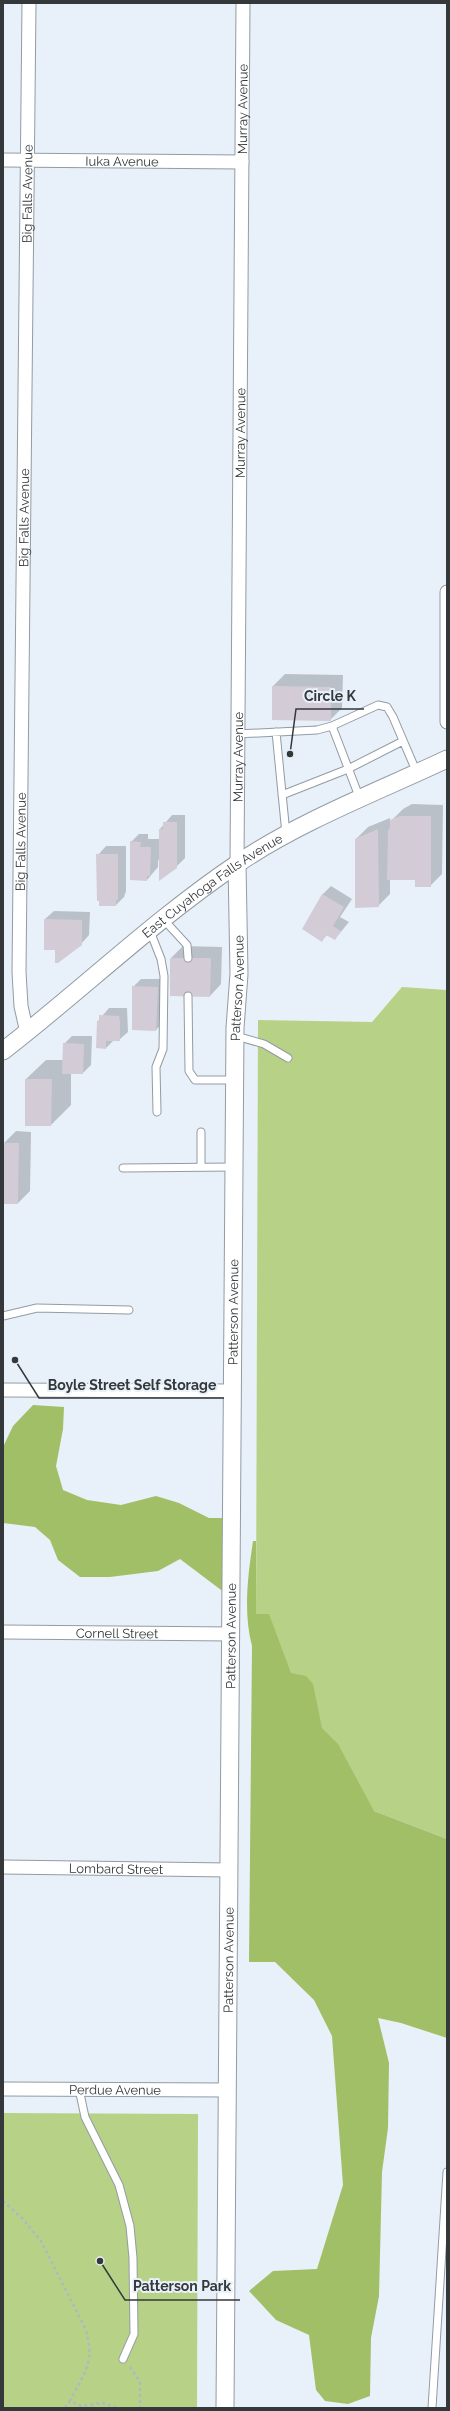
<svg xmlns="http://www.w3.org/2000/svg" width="450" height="2411" viewBox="0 0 450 2411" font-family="Raleway,sans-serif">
<rect width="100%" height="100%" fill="#e8f0f9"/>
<path fill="#b7d287" d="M402,987L447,990V1839L374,1811L305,1735L256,1614L258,1020L372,1022Z
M3,2113L198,2114L197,2408H3Z"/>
<path fill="#a1bf66" d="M33,1405L64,1407L63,1429L56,1466L63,1490L87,1500L121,1505L156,1496L179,1503L209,1518H227L229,1596L180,1559L158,1571L110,1577H80L58,1560L50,1540L35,1527L3,1523V1447L13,1426Z
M253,1541H256V1614H269L291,1673L306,1676L313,1684L322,1728L338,1744L374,1811L447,1839V2038L401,2023L378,2018L389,2063L388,2128L382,2172L379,2296L371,2338L370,2396L348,2404L325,2401L316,2390L309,2335L276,2320L249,2291L273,2271L317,2269L343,2185L332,2036L314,2000L275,1962H249L252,1646C243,1612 248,1575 253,1541Z"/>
<path fill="#0003" d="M285,674L343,675L342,708L330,720L273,686Z
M412,804L443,805L442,874L430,886L416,879H390V894L378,906L356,839L368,827L390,818V822L403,809Z
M172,815H185V858L176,867L158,860V867L147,880L131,842L139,834H148V839H160V829Z
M106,846H126V891L124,897L116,905L98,855Z
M331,886L352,899L340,917L349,922L335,939L328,934L322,940L303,929L323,894Z
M54,911L90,912L89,935L81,944L56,949L45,919Z
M183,946L222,947L221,984L210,996L171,958Z
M141,979H166L164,1021L156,1030L133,987Z
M109,1008H127L128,1032L119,1040H114L106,1048L97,1047L98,1021Z
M72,1036H92L91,1065L83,1073H71V1105L51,1125H26V1079L46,1060H63L64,1044Z
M16,1131L31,1132L30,1191L18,1203H3L4,1143Z"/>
<path fill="#d3ccd6" d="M272,686L331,687V721L272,720Z
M400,816H431V887H415V880H387L388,830L390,828V820Z
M163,822H177V868L159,881V829H163Z
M378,829L379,907L355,908V839Z
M130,841L141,842L140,847H151L150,876H147V881L130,880Z
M96,854H118V900H116V906H99V901H97Z
M322,894L344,907L333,926L341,931L335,940L326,935L322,942L302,929Z
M44,919L82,920V945L58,963H55V950H44Z
M170,958H211L210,997L170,996Z
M132,986L158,987L156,1031L132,1030Z
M99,1015L119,1016L120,1021V1041H106V1049L96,1048L97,1021H99Z
M63,1043L84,1044L83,1074H62Z
M25,1079H52L51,1126H25Z
M3,1143H19L18,1204H3Z"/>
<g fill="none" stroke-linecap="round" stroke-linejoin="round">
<g stroke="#939ba3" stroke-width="9">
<path id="service" d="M332,726L360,799
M276,732L286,834
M237,734L317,730L332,726L378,705L387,707L393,717L417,773
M282,795L348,769L403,741
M164,920L187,945L188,958
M150,931L161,959L164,976L163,1049L156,1067L157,1112
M188,996L189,1071L195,1080H235
M236,1036L264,1044L288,1058
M201,1167V1132
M123,1168L234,1167
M3,1316L37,1308L129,1310
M79,2089L85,2117L119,2185L130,2226L133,2258L134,2334L123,2359
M432,2408L447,2172"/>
</g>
<g stroke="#939ba3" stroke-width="15">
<g id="minor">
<path id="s1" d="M3,160L242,162"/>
<path d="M447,592V722"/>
<path id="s2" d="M237,864L243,3"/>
<path id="s3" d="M27,1033L21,1006L19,972L29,3"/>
<path d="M3,1390L233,1391"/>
<path id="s4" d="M3,1632L232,1634"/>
<path id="s5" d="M3,1867L229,1870"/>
<path id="s6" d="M3,2089L227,2090"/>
</g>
</g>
<g stroke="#939ba3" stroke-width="19">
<g id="tertiary">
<path id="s7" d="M3,1051C82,990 154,920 237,864C298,822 379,791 447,759"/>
<path id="s8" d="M225,2408L235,1028L239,974L237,864"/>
</g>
</g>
<path stroke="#b2b8c0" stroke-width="2.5" stroke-dasharray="3 3" stroke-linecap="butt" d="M3,2201L22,2218L41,2241L85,2328C96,2362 85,2371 70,2401L81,2406L102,2403L118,2408
M130,2367L140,2382V2408
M65,2408L70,2401"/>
<use href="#service" stroke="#fff" stroke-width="7"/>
<use href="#minor" stroke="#fff" stroke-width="13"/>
<use href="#tertiary" stroke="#fff" stroke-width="17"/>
</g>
<g text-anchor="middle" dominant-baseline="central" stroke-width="4" stroke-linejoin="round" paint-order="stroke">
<g font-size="13" fill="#34383b" stroke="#e8f0f9">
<text stroke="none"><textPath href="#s2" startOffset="755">Murray Avenue</textPath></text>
<text stroke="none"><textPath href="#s1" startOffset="119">Iuka Avenue</textPath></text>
<text stroke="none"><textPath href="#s3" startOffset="840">Big Falls Avenue</textPath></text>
<text stroke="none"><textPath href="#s2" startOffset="431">Murray Avenue</textPath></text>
<text stroke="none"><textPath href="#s3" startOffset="516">Big Falls Avenue</textPath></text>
<text stroke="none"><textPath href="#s2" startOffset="107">Murray Avenue</textPath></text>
<text stroke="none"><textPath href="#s3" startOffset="192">Big Falls Avenue</textPath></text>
<text stroke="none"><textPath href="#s7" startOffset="267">East Cuyahoga Falls Avenue</textPath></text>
<text stroke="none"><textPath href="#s8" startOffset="1420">Patterson Avenue</textPath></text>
<text stroke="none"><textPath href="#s8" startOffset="1096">Patterson Avenue</textPath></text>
<text stroke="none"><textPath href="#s4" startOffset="114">Cornell Street</textPath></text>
<text stroke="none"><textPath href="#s8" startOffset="772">Patterson Avenue</textPath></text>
<text stroke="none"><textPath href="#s5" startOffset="113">Lombard Street</textPath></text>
<text stroke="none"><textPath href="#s8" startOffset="448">Patterson Avenue</textPath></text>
<text stroke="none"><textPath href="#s6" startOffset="112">Perdue Avenue</textPath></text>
</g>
</g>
<path fill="none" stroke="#34383b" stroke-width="1.5" d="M290 754L296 709H364M15 1360L39 1398H224M100 2261L125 2300H240"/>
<g fill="#34383b" stroke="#e8f0f9" stroke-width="1.5">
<circle cx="290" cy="754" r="4"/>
<circle cx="15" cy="1360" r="4"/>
<circle cx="100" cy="2261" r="4"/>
</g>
<g font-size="14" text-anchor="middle" font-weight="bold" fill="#34383b" stroke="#e8f0f9" stroke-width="4" stroke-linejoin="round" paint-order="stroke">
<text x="330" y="701">Circle K</text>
<text x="132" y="1390">Boyle Street Self Storage</text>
<text x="182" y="2291">Patterson Park</text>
</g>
<rect width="450" height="2411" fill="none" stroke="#34383b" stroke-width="8"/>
</svg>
